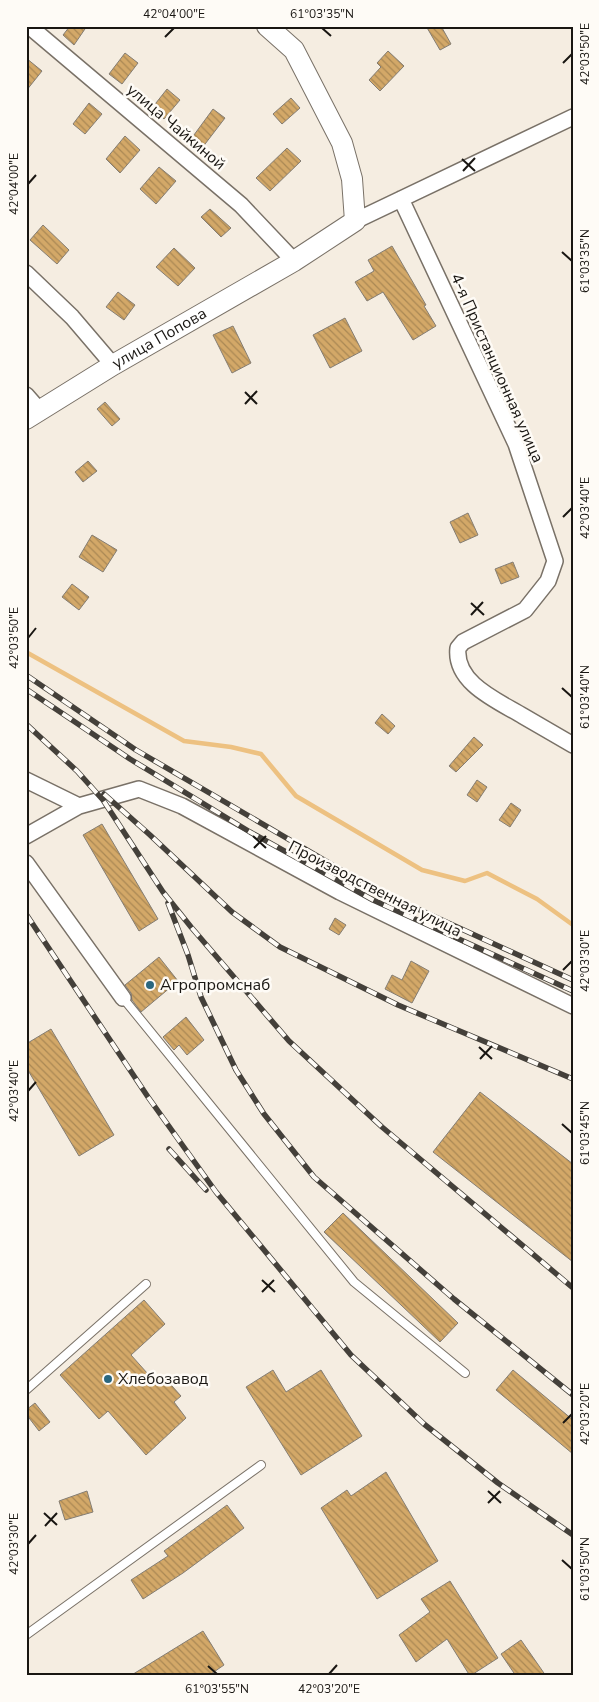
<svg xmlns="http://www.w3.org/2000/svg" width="599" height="1702" viewBox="0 0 599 1702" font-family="'Nunito Sans',sans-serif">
<defs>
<pattern id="building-back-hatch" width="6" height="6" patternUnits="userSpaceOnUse" patternTransform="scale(1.25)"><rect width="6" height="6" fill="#d3a868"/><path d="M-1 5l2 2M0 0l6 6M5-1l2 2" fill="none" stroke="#aa8854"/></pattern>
</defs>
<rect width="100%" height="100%" fill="#f5ede1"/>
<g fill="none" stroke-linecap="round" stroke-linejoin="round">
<path stroke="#edc181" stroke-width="4.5" d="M26,652L184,741L231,747L261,754L296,796L422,870L465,881L487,873L537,899L573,925"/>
</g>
<path fill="url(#building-back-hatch)" stroke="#847d73" d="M70,26H87L74,45L63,35Z
M426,26H441L451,44L440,50Z
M388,51L404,66L380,91L369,80L381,67L377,63Z
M125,53L138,63L122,84L109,74Z
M26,58L42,71L26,91Z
M167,89L180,100L164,119L152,108Z
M291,98L300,108L282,124L273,114Z
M89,103L102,114L85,134L73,124Z
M213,109L225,118L202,148L191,139Z
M125,136L140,150L120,173L106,159Z
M287,148L301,161L270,191L256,178Z
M159,167L176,181L156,204L140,189Z
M210,209L231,228L221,237L201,217Z
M43,225L69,250L57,264L30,240Z
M392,246L426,305L424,306L436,326L413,340L383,292L367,301L355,282L374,271L368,260Z
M174,248L195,268L178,286L156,267Z
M118,292L135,305L124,320L106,307Z
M345,318L362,351L330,368L313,335Z
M233,326L251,363L232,373L213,335Z
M105,402L120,419L112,426L97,409Z
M88,461L97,471L83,482L75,472Z
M468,513L478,535L460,543L450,522Z
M92,535L117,550L103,572L79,557Z
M513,562L519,577L501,584L495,569Z
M72,584L89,597L79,610L62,597Z
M382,714L395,726L388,734L375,723Z
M474,737L483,745L456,772L449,766Z
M477,780L487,787L477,802L467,795Z
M511,803L521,810L510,827L499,820Z
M102,824L158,919L139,931L83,835Z
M335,918L346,925L339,935L329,929Z
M159,957L178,981L141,1012L132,1000L131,993L125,985Z
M411,961L429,971L412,1003L385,989L392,975L402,980Z
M186,1017L204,1040L187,1055L179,1045L174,1050L163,1037Z
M51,1029L114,1135L79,1156L26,1067V1044Z
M480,1092L573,1164V1262L433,1152Z
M343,1213L458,1323L440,1342L324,1232Z
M144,1300L165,1324L131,1355L156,1383L163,1376L181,1396L174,1402L186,1418L146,1455L108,1411L99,1419L60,1375Z
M273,1370L286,1392L321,1370L362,1436L301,1475L246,1387Z
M513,1370L573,1420V1454L496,1390Z
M35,1403L50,1422L39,1431L26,1414V1410Z
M386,1472L438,1561L377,1599L321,1508L347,1490L351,1496Z
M87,1491L93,1512L65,1520L59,1501Z
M227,1505L244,1528L183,1573L143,1599L131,1580L168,1556L164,1551Z
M450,1581L498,1658L470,1676L447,1639L416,1662L399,1635L430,1612L421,1599Z
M203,1631L224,1665L208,1676H130Z
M521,1640L546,1676H516L501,1654Z"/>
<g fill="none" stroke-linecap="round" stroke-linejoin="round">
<g stroke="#797167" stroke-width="10">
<path id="lane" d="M123,998L354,1282L465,1373
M26,1390L146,1284
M26,1635L261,1465"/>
</g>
<g stroke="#797167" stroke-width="18">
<path id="street" d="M29,26L241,205L294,261
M401,199L516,444L555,561L548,581L525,610L463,642L458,648C454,683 498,701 523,716C540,726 556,735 573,745
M355,221L573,117
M26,273L72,317L113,365
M26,395L40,411
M26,780L79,806
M26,836L79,806L139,789L182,806L340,892L573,1006
M26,863L123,998"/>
</g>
<g stroke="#797167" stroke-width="22">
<g id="secondary">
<path id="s1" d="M26,419L113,365L294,261L355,221L352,179L342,143L294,50L267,26"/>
</g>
</g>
<use href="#lane" stroke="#fff" stroke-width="8"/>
<use href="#street" stroke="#fff" stroke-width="15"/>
<use href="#secondary" stroke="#fff" stroke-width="20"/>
<g stroke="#44403a" stroke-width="5.5">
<path id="rail" d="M26,675L136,750L372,888L573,980
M26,689L130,759L250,832L373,900L573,991
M26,724L77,771L103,800L163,892L191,927L289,1041L382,1127L573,1288
M104,794L150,835L232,912L280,947L398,1005L573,1079
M168,903L188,955L201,997L236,1070L264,1114L314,1177L454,1299L573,1395
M26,914L148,1097L216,1192L351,1355L424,1424L498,1483L573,1535
M169,1149L206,1190"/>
</g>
<use href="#rail" stroke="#fefbf6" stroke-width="4" stroke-dasharray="11" stroke-linecap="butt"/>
</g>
<path fill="none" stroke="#191612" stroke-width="2" d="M322,28L331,36M165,37L174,28M563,63L572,54M462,159L475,171M463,171L475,158M28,184L36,175M562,252L572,261M245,392L257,404M245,404L257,391M563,517L572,508M471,603L484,615M471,615L483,602M28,638L36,628M562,688L572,697M253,836L266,848M254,848L266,836M563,970L572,961M479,1047L492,1059M480,1059L492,1046M28,1091L36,1082M562,1124L572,1133M262,1280L275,1292M262,1292L274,1280M563,1423L572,1414M488,1491L501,1503M488,1503L500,1491M44,1513L57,1525M45,1526L57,1513M28,1544L36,1535M562,1560L572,1569M208,1666L217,1674M329,1674L337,1665"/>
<g fill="#2b677f" stroke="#fefbf6" stroke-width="2">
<circle cx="150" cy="985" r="5"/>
<circle cx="108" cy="1379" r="5"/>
</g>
<g text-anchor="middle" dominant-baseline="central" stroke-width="5" stroke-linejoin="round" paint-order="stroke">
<g font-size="16" fill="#191612" stroke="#fefbf6">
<text transform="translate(176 127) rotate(40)">улица Чайкиной</text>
<text stroke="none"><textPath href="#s1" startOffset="156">улица Попова</textPath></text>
<text transform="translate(497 368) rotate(66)">4-я Пристанционная улица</text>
<text transform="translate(375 889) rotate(27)">Производственная улица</text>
</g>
<g font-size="16" fill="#191612" stroke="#fefbf6" text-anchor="start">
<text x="160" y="985">Агропромснаб</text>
<text x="118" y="1379">Хлебозавод</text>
</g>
</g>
<rect width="599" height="1702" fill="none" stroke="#fefbf6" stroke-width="55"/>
<rect x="28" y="28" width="544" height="1646" fill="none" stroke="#191612" stroke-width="2"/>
<g font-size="12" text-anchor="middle" fill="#191612">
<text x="174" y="18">42°04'00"E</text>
<text x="322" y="18">61°03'35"N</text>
<text transform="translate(585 54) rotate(-90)" y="4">42°03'50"E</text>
<text transform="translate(14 184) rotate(-90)" y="4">42°04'00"E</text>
<text transform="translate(585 261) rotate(-90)" y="4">61°03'35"N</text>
<text transform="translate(585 508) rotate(-90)" y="4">42°03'40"E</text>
<text transform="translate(14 638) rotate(-90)" y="4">42°03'50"E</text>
<text transform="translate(585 697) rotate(-90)" y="4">61°03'40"N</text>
<text transform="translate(585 961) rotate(-90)" y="4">42°03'30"E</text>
<text transform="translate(14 1091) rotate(-90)" y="4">42°03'40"E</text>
<text transform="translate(585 1133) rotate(-90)" y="4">61°03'45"N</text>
<text transform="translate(585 1414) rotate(-90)" y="4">42°03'20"E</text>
<text transform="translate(14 1544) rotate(-90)" y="4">42°03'30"E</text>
<text transform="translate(585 1569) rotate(-90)" y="4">61°03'50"N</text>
<text x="217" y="1693">61°03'55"N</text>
<text x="329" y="1693">42°03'20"E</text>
</g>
</svg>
